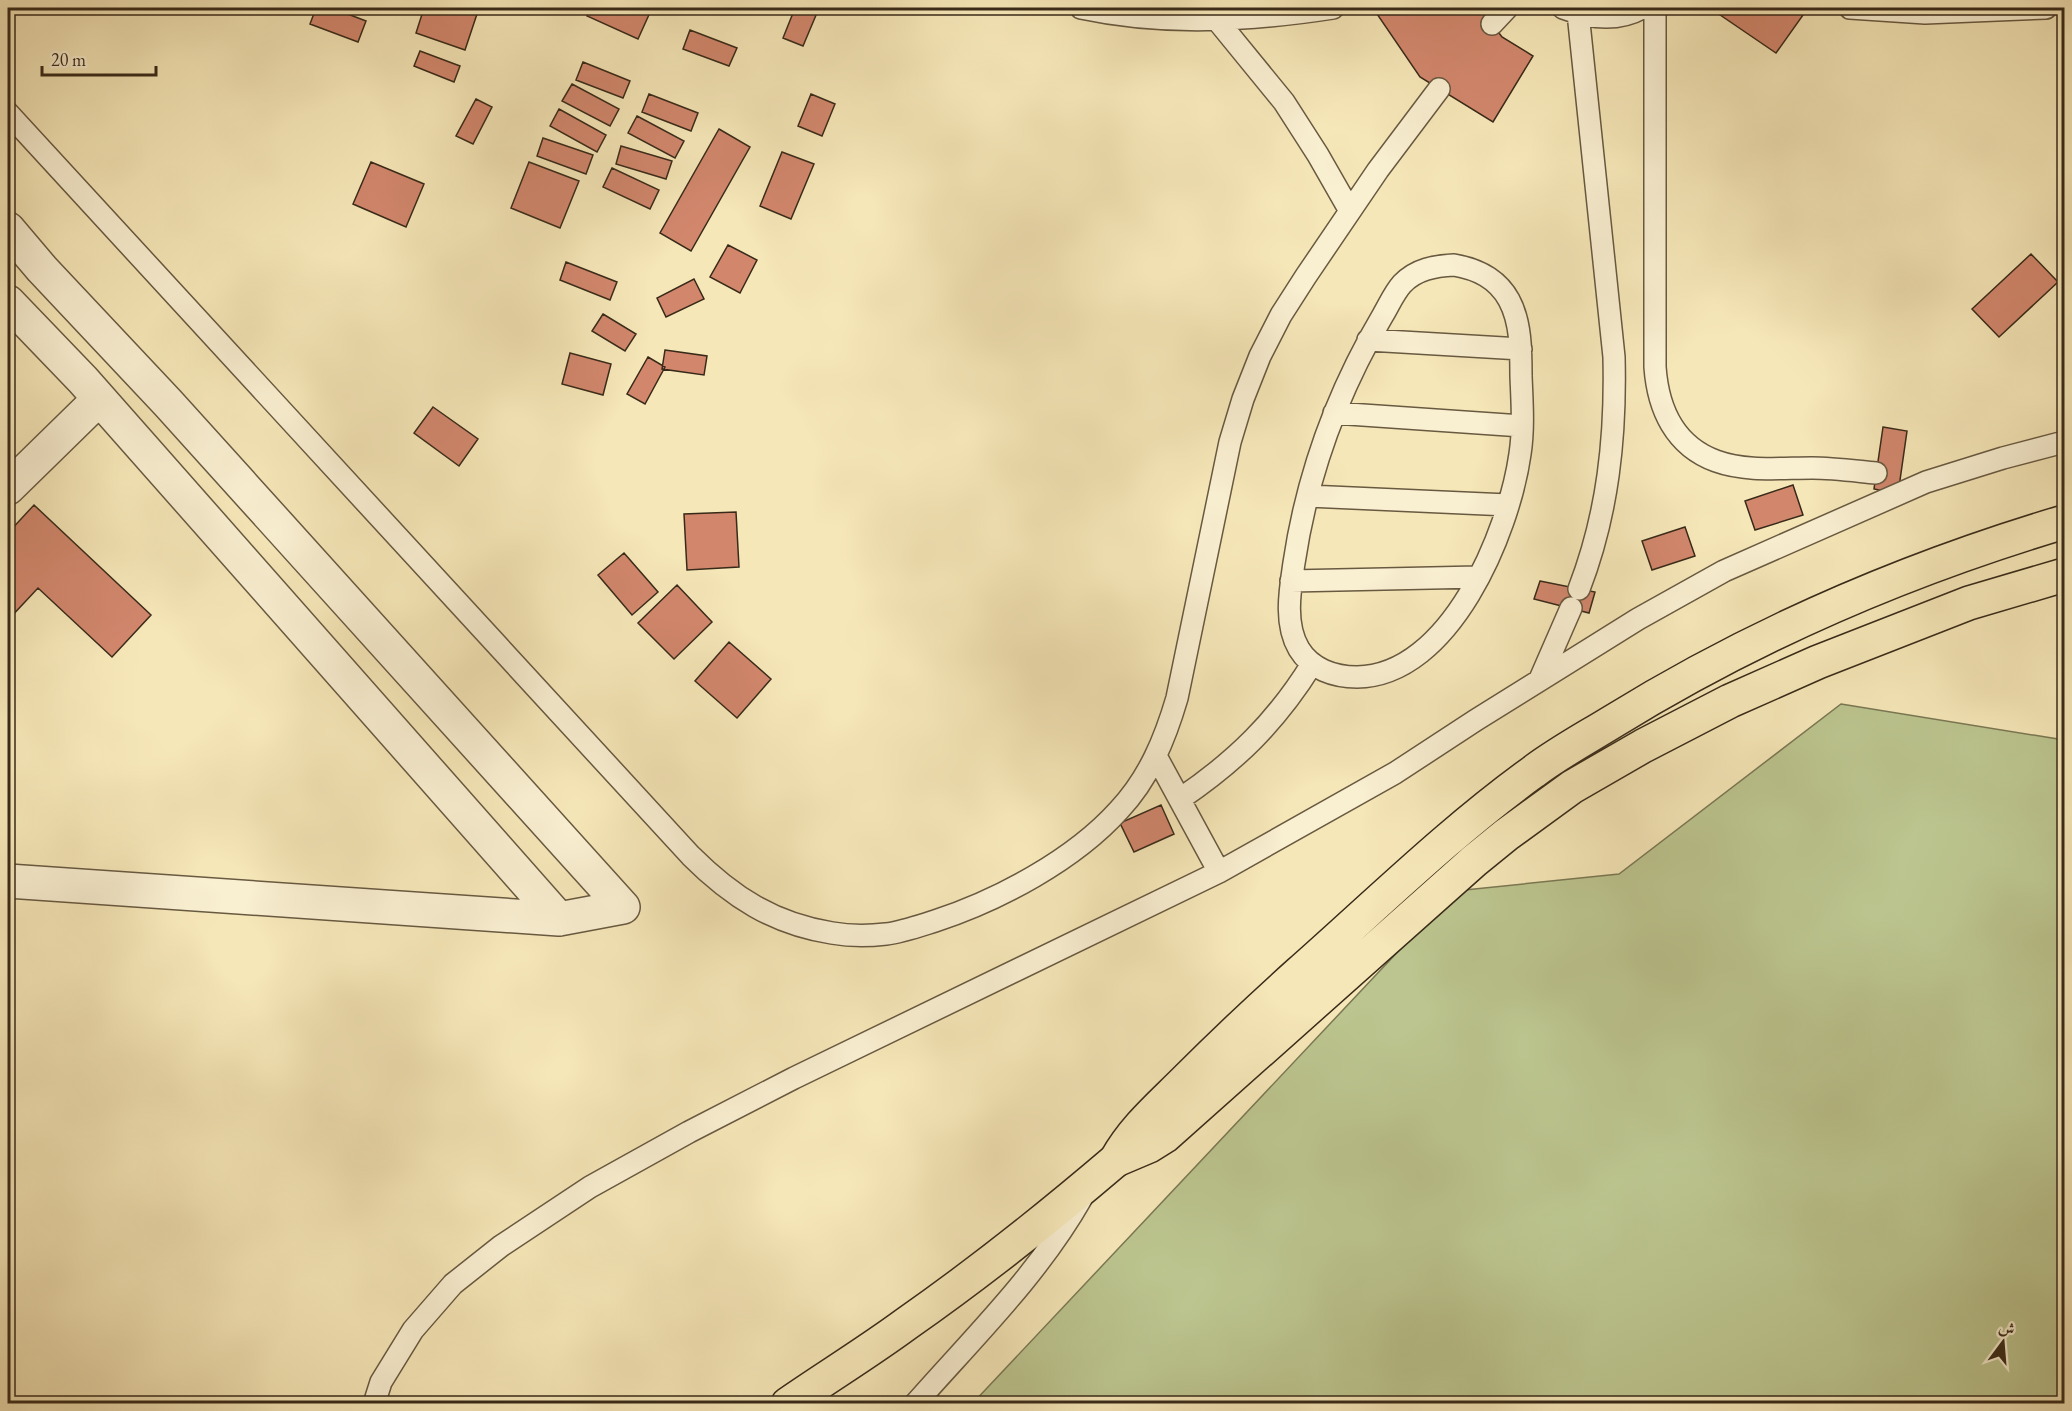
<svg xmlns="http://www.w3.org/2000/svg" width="2072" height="1411" viewBox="0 0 2072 1411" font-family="'EB Garamond',Amiri,serif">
<rect width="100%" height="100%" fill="#f6e7b8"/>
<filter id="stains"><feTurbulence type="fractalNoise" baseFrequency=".00333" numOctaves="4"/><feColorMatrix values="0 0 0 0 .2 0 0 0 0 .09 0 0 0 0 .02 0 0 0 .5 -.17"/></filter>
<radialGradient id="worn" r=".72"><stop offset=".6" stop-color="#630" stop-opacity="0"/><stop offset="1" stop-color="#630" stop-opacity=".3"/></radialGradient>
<path fill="#bcc58f" stroke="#7a7854" stroke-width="1.5" d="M1841,704L2064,740V1403L972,1404L1455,891L1619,874Z"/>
<path fill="#d2876d" stroke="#382a19" stroke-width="1.5" d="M316,8H332L366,21L358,42L310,24Z
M424,8H479L465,50L416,33Z
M591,8H652L638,39L587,16Z
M795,8H819L803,46L783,38Z
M1375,8H1480L1502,37L1533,56L1493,122L1420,77L1377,14Z
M1710,8H1808L1776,53Z
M690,30L737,48L729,66L683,49Z
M420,51L460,66L454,82L414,66Z
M583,62L630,81L623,98L576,80Z
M572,84L619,109L610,126L562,101Z
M649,94L698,113L691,131L642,112Z
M811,94L835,104L822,136L798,126Z
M476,99L492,107L473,144L456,136Z
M559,109L606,135L597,152L550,126Z
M637,116L684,141L675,158L628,133Z
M719,129L750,147L691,251L660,233Z
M543,138L593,155L586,174L537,156Z
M621,146L672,161L666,179L616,164Z
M782,152L814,164L791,219L760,206Z
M371,162L424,184L406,227L353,204Z
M529,162L579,181L560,228L511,208Z
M612,168L659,190L650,209L603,187Z
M728,245L757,260L740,293L710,277Z
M2031,254L2058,282L1999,337L1972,309Z
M566,262L617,282L610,300L560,280Z
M694,279L704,299L666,317L657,298Z
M603,314L636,334L625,351L592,331Z
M665,350L707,356L704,375L662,369Z
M570,353L611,364L603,395L562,384Z
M648,357L665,367L645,404L627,394Z
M2064,361V391L2058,363Z
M433,407L478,439L459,466L414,433Z
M1883,427L1907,431L1898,494L1874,489Z
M1793,485L1803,515L1755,530L1745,501Z
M34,505L151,615L112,657L38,588L8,620V533Z
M736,512L739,567L687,570L684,514Z
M1685,527L1695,556L1652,570L1642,541Z
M624,553L658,592L632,615L598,575Z
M1540,581L1595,592L1589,613L1534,599Z
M677,585L712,622L674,659L638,623Z
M729,642L771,679L737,718L695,681Z
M1161,805L1174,834L1134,852L1120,823Z"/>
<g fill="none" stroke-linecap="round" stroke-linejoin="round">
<g stroke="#685941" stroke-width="24">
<path id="service" d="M1081,8C1165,26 1249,21 1333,8
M1563,8C1589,18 1617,22 1642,8
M1655,8V367C1658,409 1675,446 1716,461C1746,472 1781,468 1812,468C1833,468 1855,471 1876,473
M1850,8L1925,13L2046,8
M1578,13L1614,357C1616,437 1608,514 1579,589
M1217,20L1284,102L1318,155L1350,211
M1492,24L1507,8
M8,113L691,856C732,897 774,924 832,933C849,936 869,936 886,934C902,932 919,926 935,921C999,900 1074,860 1119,810C1149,778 1165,739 1177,698L1230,442L1243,399L1260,356L1281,315L1306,276L1378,170L1439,89
M1454,265C1477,269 1497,278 1509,300C1521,322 1521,351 1521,376C1522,402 1524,428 1520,454C1509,532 1450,676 1357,677C1334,677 1311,669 1299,649C1284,624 1290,590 1294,563C1307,475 1338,391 1383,315C1389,305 1394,293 1402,284C1416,269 1435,266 1454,265Z
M1368,340L1521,349
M1334,413L1522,426
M1308,496L1508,505
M1291,581L1478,577
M1540,679L1571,608
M1156,756L1219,872
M1180,799C1236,761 1276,722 1312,664
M374,1404L381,1382L413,1330L453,1284L501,1246L590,1187L689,1132L794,1078L1219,872L1395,773L1476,720L1638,619L1724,571L1926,482L2003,458L2064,442
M915,1404C973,1338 1037,1276 1081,1199"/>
</g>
<g stroke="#685941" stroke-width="36">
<path id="minor" d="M8,229L42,269L168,403L623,907
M8,302L83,380L559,919L623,907
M8,488L99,399
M8,881L559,919"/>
</g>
<g stroke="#382a19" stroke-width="36">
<path id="primary" d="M788,1404C827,1377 868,1352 906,1324C979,1273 1048,1218 1116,1160"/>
</g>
<g stroke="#382a19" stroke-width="36">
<path id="trunk" d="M1116,1160C1134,1128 1159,1107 1185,1081C1222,1044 1260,1008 1299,973C1376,905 1450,832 1533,772C1558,753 1586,738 1612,722C1753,635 1906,569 2064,522
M1116,1160L1149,1146L1165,1136L1474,861L1506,835L1572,787L1643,746L1730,701L1818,662L1969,603L2064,575"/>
</g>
<use href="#service" stroke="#f9efd1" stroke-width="21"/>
<use href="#minor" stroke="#f9efd1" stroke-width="33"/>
<use href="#primary" stroke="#f6e7b8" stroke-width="33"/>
<use href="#trunk" stroke="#f6e7b8" stroke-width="33"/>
</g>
<rect width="2072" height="1411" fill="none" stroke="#f6e7b8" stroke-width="30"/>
<rect x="9" y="9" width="2054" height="1393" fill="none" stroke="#382a19" stroke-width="3"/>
<rect x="15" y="15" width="2042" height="1381" fill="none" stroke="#382a19" stroke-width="1.5"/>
<g transform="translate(2003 1342) rotate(16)" stroke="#f9efd1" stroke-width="4.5" paint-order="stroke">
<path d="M0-4.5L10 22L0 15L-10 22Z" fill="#382a19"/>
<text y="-9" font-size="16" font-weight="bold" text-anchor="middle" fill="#382a19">ش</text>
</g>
<path d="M42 66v9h114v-9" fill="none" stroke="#382a19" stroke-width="3"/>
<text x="51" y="66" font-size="18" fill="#382a19" stroke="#f9efd1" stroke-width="4.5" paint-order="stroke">20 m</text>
<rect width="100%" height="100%" filter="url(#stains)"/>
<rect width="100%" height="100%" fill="url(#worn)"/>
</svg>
